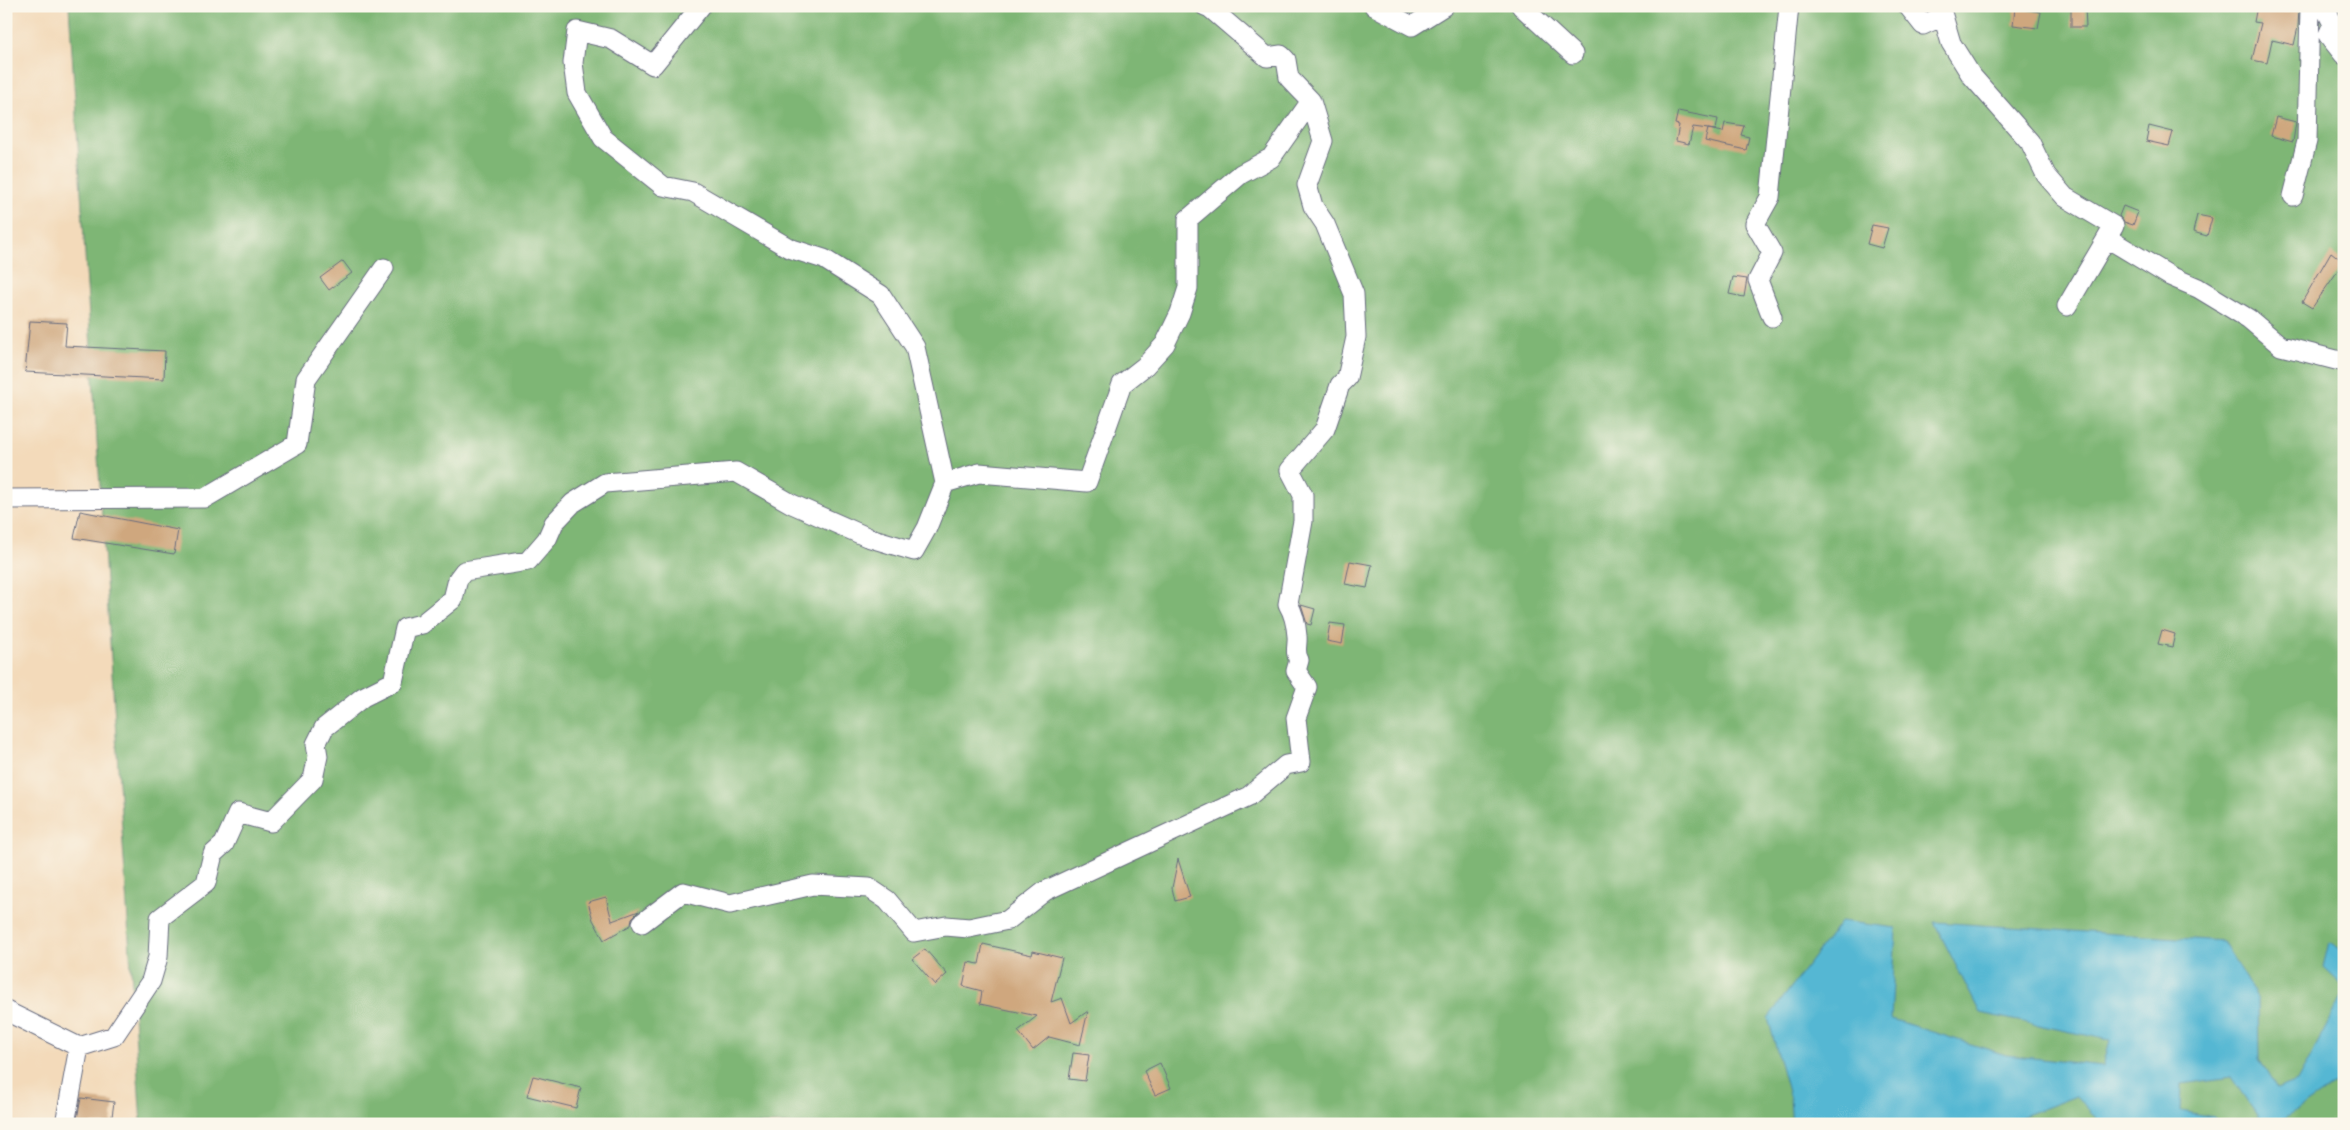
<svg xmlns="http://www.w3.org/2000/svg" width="2350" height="1130" viewBox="0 0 2350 1130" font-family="'Balsamiq Sans',sans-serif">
<rect width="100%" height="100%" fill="#fbf7ec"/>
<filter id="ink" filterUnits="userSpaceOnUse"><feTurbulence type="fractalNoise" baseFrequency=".02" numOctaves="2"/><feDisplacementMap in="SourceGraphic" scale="10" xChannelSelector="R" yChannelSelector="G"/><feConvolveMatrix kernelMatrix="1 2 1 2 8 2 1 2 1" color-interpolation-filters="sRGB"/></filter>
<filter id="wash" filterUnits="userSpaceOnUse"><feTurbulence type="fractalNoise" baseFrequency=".0096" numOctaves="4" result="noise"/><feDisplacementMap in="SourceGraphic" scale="20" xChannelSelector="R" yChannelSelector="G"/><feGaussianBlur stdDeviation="1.12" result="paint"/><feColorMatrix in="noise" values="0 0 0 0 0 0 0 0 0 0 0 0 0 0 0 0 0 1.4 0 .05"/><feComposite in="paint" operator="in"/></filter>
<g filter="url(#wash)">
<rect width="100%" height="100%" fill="#f3daba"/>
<path fill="#7eb674" stroke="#4c7269" d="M69,6H2344V1124H141Z"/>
<path fill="#55b7d3" stroke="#387398" d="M1841,921L1896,928L1891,1019L2006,1055L2103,1066L2110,1040L1980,1013L1934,922L2223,941L2258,1000L2259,1059L2277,1090L2297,1082L2344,993V1077L2276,1124H2263L2231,1077L2182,1084L2181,1111L2214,1117L2219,1124H2102L2076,1096L2003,1124H1792L1790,1099L1768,1018Z
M2342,933H2344V987L2323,967L2329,942L2342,950Z"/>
<g id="blocks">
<path fill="#cfa77e" d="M2257,6L2285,10L2286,6L2299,8L2298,27L2294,45L2272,40L2267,63L2252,60L2261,23L2254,22Z
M2071,7H2085L2086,27H2071Z
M2015,8L2041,12L2038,28L2013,25Z
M1678,111L1718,119L1716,130L1693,127L1689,144L1676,141L1679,125L1675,124Z
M2276,117L2296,122L2293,142L2271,136Z
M1725,123L1744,126L1741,135L1749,137L1746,150L1705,141L1708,129L1723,132Z
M2149,126L2173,132L2169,146L2146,141Z
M2123,206L2138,212L2133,225L2124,222L2119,216Z
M2197,215L2212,218L2207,236L2193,232Z
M1872,225L1888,228L1882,248L1867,244Z
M2331,252L2344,262L2312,308L2302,302Z
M343,261L352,273L329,290L320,278Z
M1733,277L1747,279L1744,297L1729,294Z
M30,321L67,323L65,346L165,351L164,379L25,372Z
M80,511L178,530L174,554L74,538Z
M1350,561L1372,565L1367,588L1345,584Z
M1301,605L1315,609L1311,625L1307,624Z
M1330,623L1345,625L1342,644L1327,641Z
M2162,630L2175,634L2172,647L2158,644Z
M1178,859L1190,897L1175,901L1172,888Z
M606,897L612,921L639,911L632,918L631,925L604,940L593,920L588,902Z
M983,944L1032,955L1033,951L1062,958L1051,1002L1062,998L1071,1023L1088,1011L1080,1045L1049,1037L1033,1050L1018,1031L1037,1016L980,1004L982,991L963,986L968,962L979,964Z
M925,949L947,974L935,985L912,959Z
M1073,1053L1089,1055L1085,1081L1069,1079Z
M1160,1063L1171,1088L1155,1095L1144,1071Z
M533,1076L581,1088L576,1108L527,1096Z
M81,1098L114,1102L111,1124H76Z"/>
</g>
</g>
<g filter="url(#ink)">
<use href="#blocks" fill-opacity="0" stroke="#676b7e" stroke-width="1"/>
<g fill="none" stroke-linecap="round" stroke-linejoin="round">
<g stroke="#676b7e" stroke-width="21">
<path id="minor" d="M701,6L653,65L611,39L577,31L573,63L577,93L603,138L663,186L693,192L789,248L824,259L881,295L915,347L945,483
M1374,6L1412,26L1444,6
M1521,6L1573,54
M1908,6L1923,25L1943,16L1951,43L1971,75L2030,142L2046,175L2065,197L2114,226L2107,238
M2324,6L2333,24L2328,35L2344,55
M2293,196L2307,141L2310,6
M2067,306L2107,238L2170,276L2198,288L2249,319L2281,346L2344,362
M1772,317L1758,280L1772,253L1755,224L1770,197L1789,6
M6,499L205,498L297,444L306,379L384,268
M642,923L683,892L730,904L813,885L869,888L887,900L914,932L946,926L969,928L1008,920L1045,891L1249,796L1286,765L1301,762L1296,718L1307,687L1296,671L1299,660C1294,652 1298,645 1297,636C1296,623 1294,614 1288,604L1303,521V495L1290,470L1325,429L1340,385L1347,378L1356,337L1354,294L1325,224L1313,206L1307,185L1323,141L1311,101
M6,1011L79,1047L65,1124
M79,1047L114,1036L151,981L158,957L160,918L206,883L213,854L224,844L238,813L271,822L313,779L318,756L316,744L324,728L363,697L393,682L405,628L422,624L453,599L458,579L464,571L528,561L547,539L554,523L573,503L605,483L736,472L792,504L867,537L914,551L927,528L945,483L979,473L1087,482L1122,384L1145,366L1165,344L1180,313L1188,288V219L1241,174L1271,158L1311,101L1289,78L1286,60L1281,55L1267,57L1210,8L1205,6"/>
</g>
<use href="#minor" stroke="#fff" stroke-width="19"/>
</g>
</g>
<rect width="2350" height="1130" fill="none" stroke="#fbf7ec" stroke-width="25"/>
</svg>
